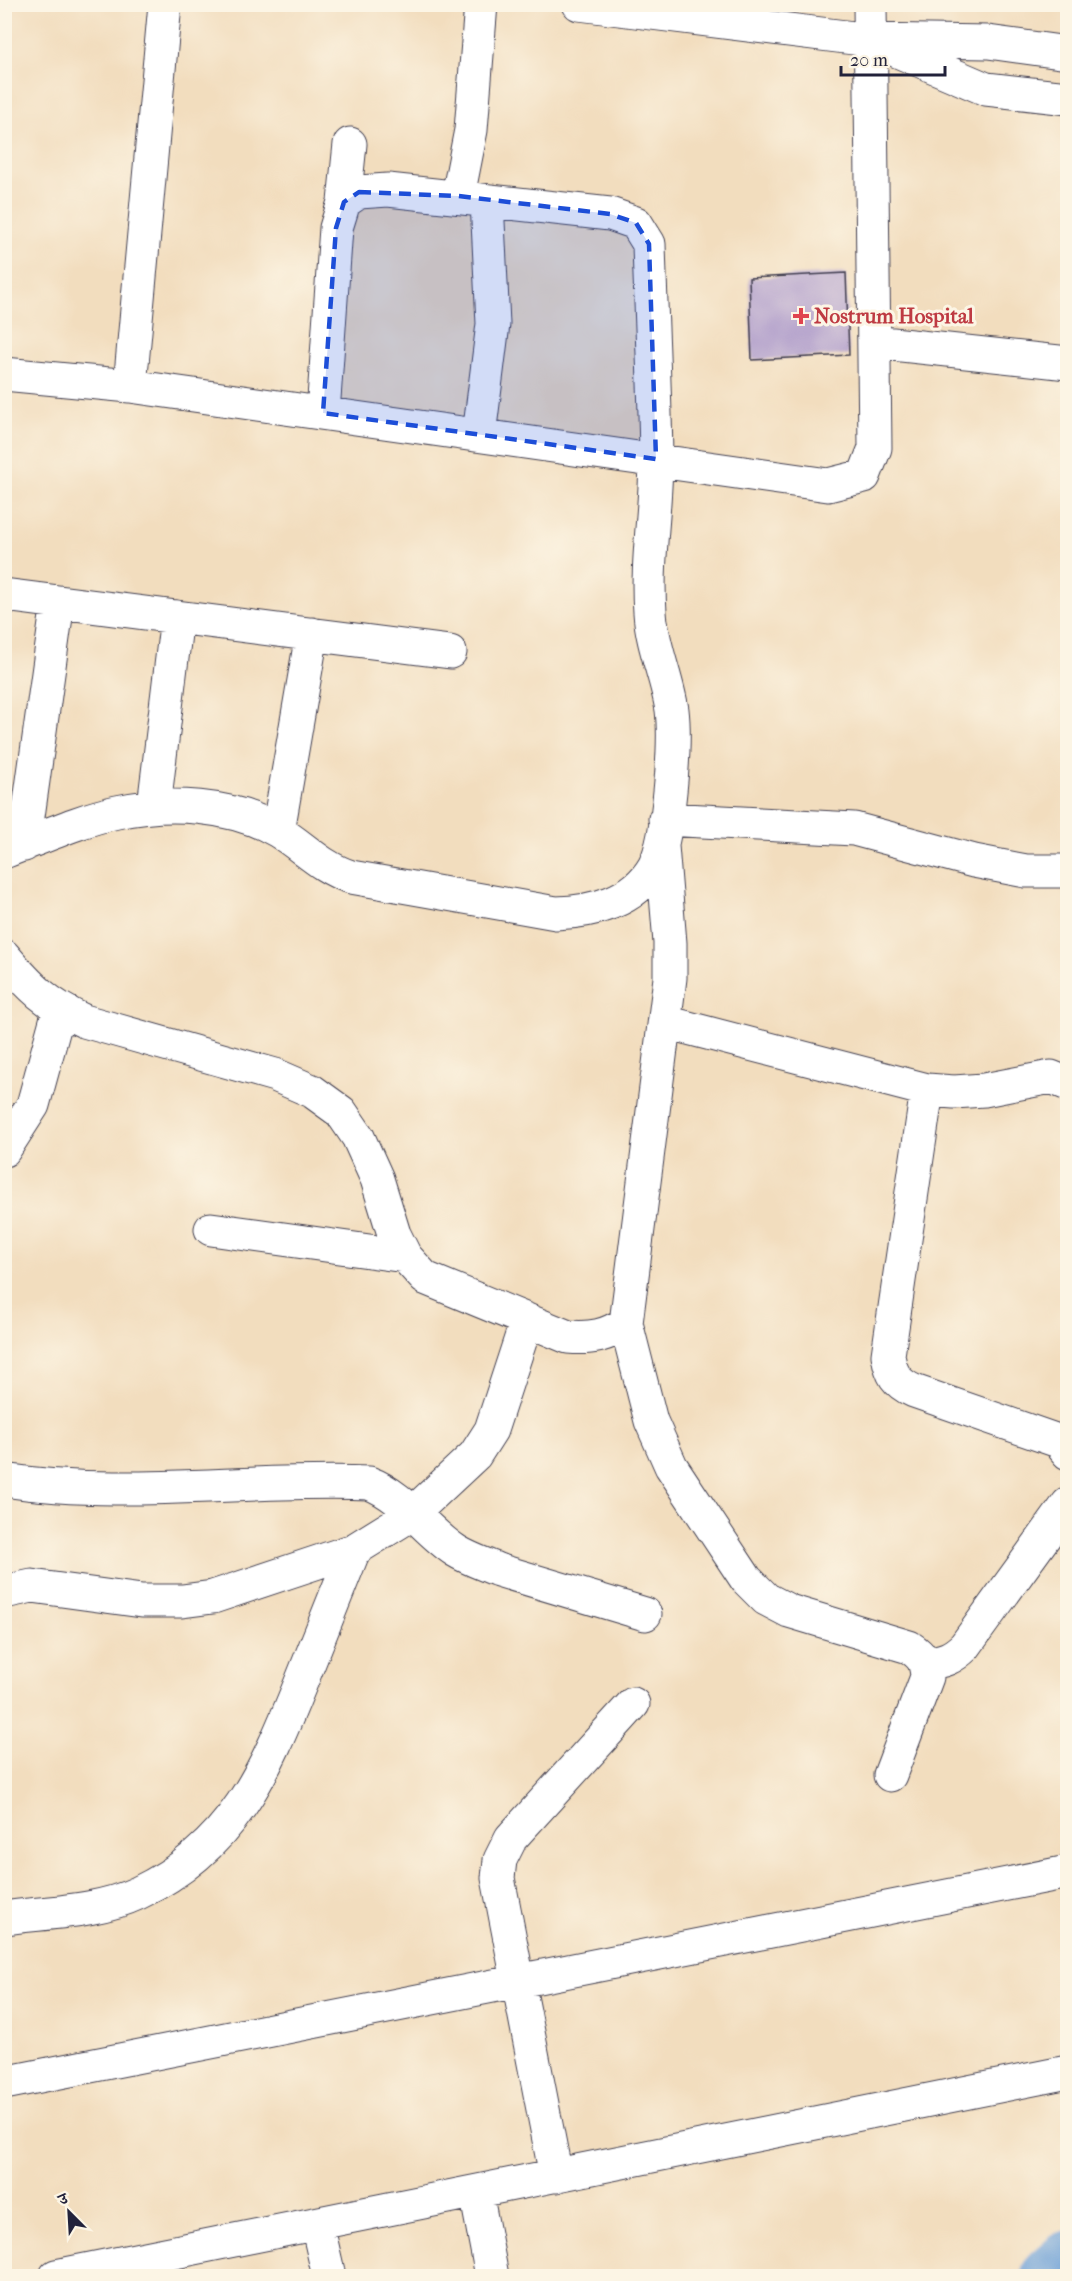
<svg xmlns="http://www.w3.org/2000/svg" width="1072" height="2281" viewBox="0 0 1072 2281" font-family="'IM FELL French Canon','Noto Serif Devanagari',serif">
<rect width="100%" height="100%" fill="#fcf5e5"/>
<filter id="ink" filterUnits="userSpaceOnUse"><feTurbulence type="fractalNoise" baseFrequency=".0167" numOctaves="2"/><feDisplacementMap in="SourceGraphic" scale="12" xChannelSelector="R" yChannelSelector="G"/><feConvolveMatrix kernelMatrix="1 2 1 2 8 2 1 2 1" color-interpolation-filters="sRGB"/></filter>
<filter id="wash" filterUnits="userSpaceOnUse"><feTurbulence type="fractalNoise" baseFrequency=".008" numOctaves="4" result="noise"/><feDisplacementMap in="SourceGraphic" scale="24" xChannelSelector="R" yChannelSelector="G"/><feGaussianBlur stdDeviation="1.35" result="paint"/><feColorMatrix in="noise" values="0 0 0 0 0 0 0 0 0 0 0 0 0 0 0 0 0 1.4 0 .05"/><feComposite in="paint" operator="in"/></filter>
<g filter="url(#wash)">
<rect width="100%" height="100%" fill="#f2ddbe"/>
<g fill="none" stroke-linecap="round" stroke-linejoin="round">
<path stroke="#6b9fd7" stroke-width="62" d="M1052,2276L1068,2262"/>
</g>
<g id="blocks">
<path fill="#b09ecb" d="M846,273L849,355L752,360L749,278Z"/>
</g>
</g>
<g filter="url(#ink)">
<use href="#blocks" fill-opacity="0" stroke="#413e4f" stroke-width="1.5"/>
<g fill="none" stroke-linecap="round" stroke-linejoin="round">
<g stroke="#413e4f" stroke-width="35">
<path id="street" d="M579,4L870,40L988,42L1068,53
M886,46L986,89L1068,98
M458,196L471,130L481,4
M344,202L350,144
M874,342L1068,363
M4,374L130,386L828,485L864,476L875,448L870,4
M130,386L165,4
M479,435L493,324L487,201
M4,595L450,652
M154,806L177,617
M665,819L854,829L974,861L1026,871H1068
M278,831L312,634
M24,845L58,602
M4,852C41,838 79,820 117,812C168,801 232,804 278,831C304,847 322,868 351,877L556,913C592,912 634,902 654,867C669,839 676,743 672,710C667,677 652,646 650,612C646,561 656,509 656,458C655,386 651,315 649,244L636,223L610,214L388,190L359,192L344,202L336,228L323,413
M4,956C30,987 47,1004 84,1021L275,1075L312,1091L341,1112L358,1137L377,1179L394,1234L405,1256L425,1278L568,1337C592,1339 606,1336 626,1323L670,978V943L662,846
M665,1022L927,1090L954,1092L984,1090L1051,1077L1068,1084
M927,1090L888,1355C891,1374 896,1383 914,1391L1058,1441L1068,1453
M4,1150L33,1105L59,1010
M211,1229L405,1256
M626,1323L651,1421L671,1466L746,1579L766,1599L789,1611L909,1647C923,1656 926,1662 927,1677L890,1775
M4,1480C126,1499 247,1478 369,1483C404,1496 425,1531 456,1551C469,1559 484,1564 498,1570L645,1614
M4,1592L32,1586L142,1601H182L213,1597L354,1550L412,1514L475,1455L491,1430L527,1320
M926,1663C943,1662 953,1658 965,1646L1068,1504
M4,1918C48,1912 98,1912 138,1893C233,1848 265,1772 302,1680C319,1637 337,1593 354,1550
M4,2083L1068,1872
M556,2176L498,1878L500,1860L511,1838L633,1704
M476,2192L492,2276
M317,2224L329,2276
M56,2276L1068,2072"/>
</g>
<use href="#street" stroke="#fff" stroke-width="33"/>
</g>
</g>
<path fill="#1d4ed8" fill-opacity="0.2" stroke="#1d4ed8" stroke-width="4.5" stroke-dasharray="12 8" stroke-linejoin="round" d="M359,192L458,196L610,214L636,223L649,244L656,459L323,413L336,228L344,202Z"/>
<path fill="#e0444e" stroke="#fcf5e5" stroke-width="2" d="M798 307h6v6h6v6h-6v6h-6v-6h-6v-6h6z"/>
<g text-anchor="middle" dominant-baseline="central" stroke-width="6" stroke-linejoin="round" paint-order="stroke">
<g font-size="21" font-weight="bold" fill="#be3a42" stroke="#fcf5e5" text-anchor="start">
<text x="814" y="316">Nostrum Hospital</text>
</g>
</g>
<rect width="1072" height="2281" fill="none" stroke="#fcf5e5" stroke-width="24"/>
<g transform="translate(69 2212) rotate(336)" stroke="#fcf5e5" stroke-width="4.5" paint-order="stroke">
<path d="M0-4.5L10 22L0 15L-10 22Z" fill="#22223b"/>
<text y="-9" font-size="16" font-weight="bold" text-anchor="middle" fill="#22223b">उ</text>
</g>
<path d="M841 66v9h104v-9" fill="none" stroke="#22223b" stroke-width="3"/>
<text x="850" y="66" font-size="18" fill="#22223b" stroke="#fcf5e5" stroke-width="4.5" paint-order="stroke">20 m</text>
</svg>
